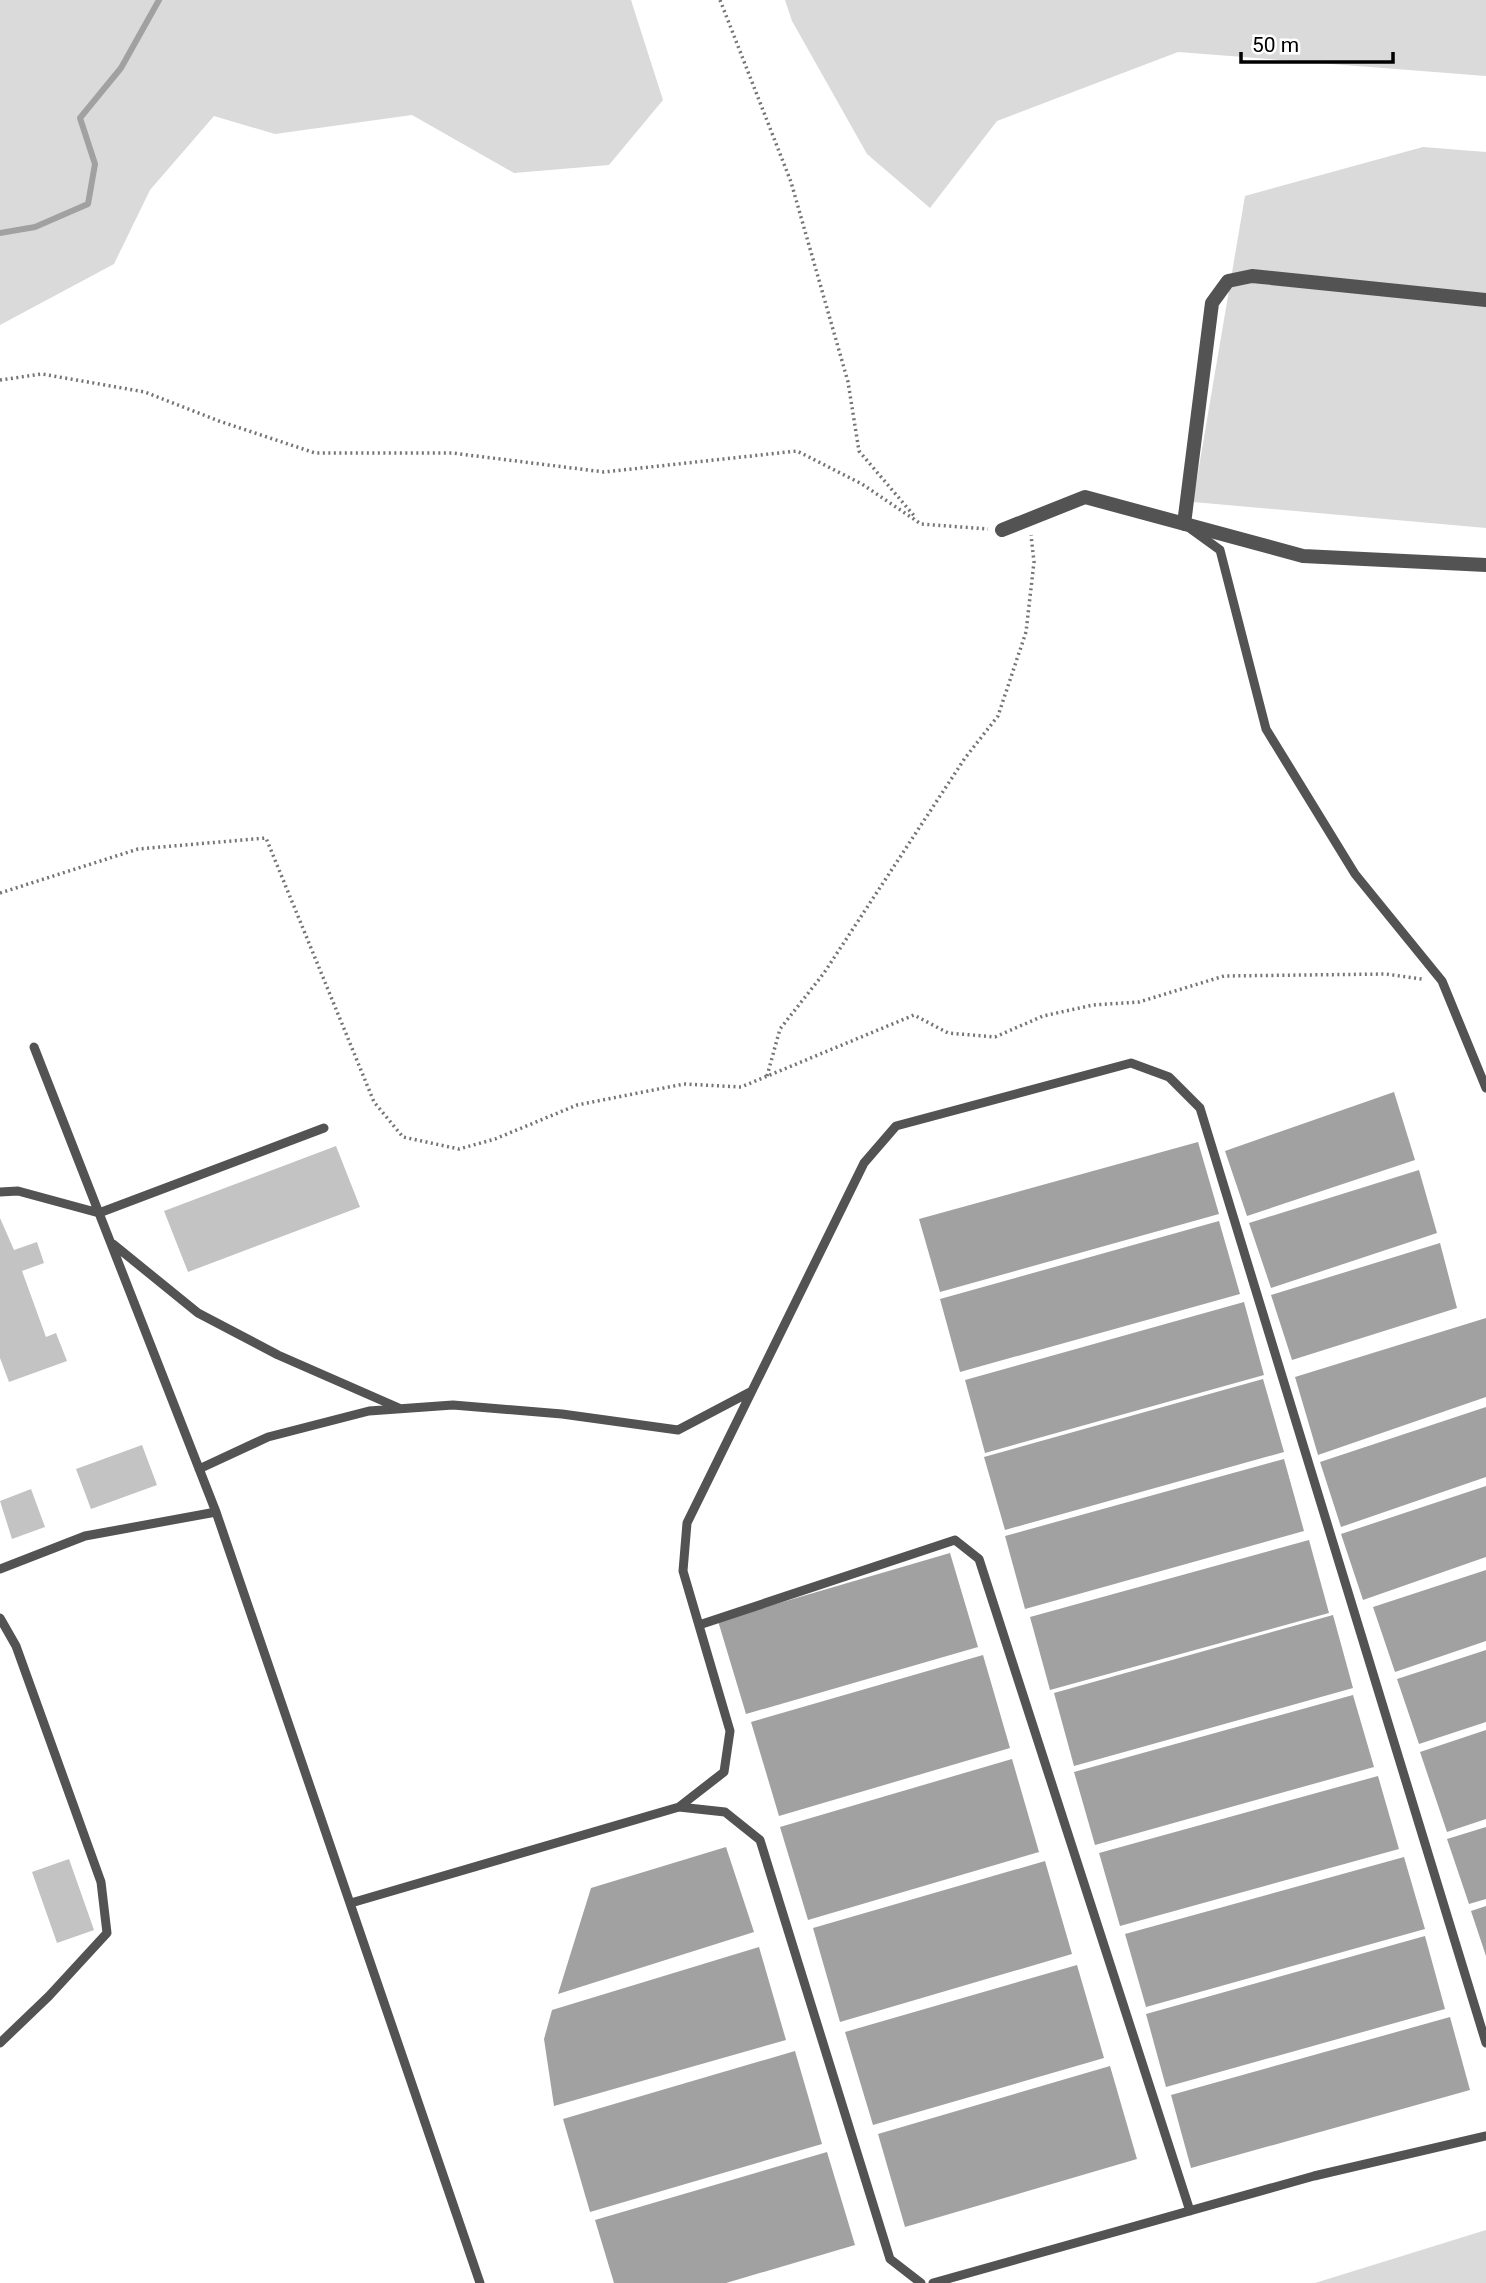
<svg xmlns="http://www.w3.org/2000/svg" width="1486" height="2283" viewBox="0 0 1486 2283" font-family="Roboto,sans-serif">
<rect width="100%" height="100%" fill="#fff"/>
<path fill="#dadada" d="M0,0H631L663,100L609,165L514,173L412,115L275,134L214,116L150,190L114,264L0,325Z
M785,0H1486V76L1178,52L997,121L930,208L867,154L792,21Z
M1423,147L1486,152V528L1193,502L1245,196Z
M1486,2230V2283H1315Z"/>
<path fill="#a1a1a1" d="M1394,1092L1415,1160L1247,1216L1225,1151Z
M1198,1142L1219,1214L940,1292L919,1219Z
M1419,1170L1437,1233L1271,1288L1249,1223Z
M1219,1221L1240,1294L960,1372L940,1299Z
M1440,1243L1457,1308L1292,1360L1271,1295Z
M1244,1302L1264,1375L985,1453L965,1380Z
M1486,1318V1397L1318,1455L1295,1377Z
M1263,1379L1284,1452L1005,1530L984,1457Z
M1486,1407V1477L1341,1527L1320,1462Z
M1284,1459L1304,1531L1025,1609L1005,1536Z
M1486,1486V1557L1363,1600L1341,1534Z
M1309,1540L1329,1613L1050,1690L1030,1617Z
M950,1553L978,1647L746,1714L718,1621Z
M1486,1570V1641L1395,1672L1373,1607Z
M1333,1615L1353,1688L1074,1766L1054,1693Z
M1486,1650V1722L1419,1744L1397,1679Z
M983,1655L1010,1748L779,1816L751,1722Z
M1353,1695L1374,1767L1095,1845L1074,1772Z
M1486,1730V1819L1447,1832L1420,1752Z
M1012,1759L1039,1852L808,1920L780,1827Z
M1378,1776L1399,1849L1120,1926L1099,1853Z
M1486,1827V1899L1469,1904L1447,1839Z
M726,1847L754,1932L558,1994L591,1888Z
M1404,1857L1425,1929L1146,2007L1125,1934Z
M1045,1861L1072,1954L840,2022L813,1928Z
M1486,1906V1956L1471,1911Z
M1425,1936L1445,2009L1166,2087L1146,2014Z
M759,1947L786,2040L554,2106L544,2039L552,2010Z
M1077,1965L1104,2058L873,2125L845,2032Z
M1450,2017L1470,2090L1191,2168L1171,2095Z
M795,2051L822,2144L590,2212L563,2119Z
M1110,2066L1137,2159L905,2227L878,2134Z
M827,2152L855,2245L726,2283H614L595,2220Z"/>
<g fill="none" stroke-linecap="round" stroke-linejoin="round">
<path stroke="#a1a1a1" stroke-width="6" d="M0,233L35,227L88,204L95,164L80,118L121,68L159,0"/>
</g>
<path fill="#c3c3c3" d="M336,1146L360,1207L188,1272L164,1211Z
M0,1218L14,1250L37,1242L44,1263L22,1271L46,1337L56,1333L67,1361L9,1382L0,1358Z
M142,1445L157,1485L91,1509L76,1469Z
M31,1489L45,1527L12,1539L0,1501Z
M69,1859L94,1930L57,1943L32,1872Z"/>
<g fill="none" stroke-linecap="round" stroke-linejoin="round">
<path stroke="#757575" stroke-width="3.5" stroke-dasharray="2 3.5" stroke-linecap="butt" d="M720,0L791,182L848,382L859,451L916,518
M0,380L42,374L145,392L219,421L315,453H452L604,472L797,451L862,484L921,524L988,529
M0,893L138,849L266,838L374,1102L403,1137L459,1149L495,1139L577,1105L684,1084L741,1087L914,1015L948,1033L995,1037L1043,1016L1093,1005L1139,1002L1224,976L1386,974L1422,979
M767,1076L780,1029L824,973L965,758L998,716L1026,632L1034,562L1031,535"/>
<path stroke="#535353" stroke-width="9" d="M1191,529L1220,550L1266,729L1355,874L1442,981L1486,1088
M34,1047L216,1512L480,2283
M0,1192L18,1191L99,1213L324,1128
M113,1244L198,1313L278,1355L399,1408
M199,1469L268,1437L369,1411L453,1405L562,1414L678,1430L752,1391
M0,1569L85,1536L216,1512
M0,1618L16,1646L101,1882L107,1933L49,1996L0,2043
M699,1625L955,1540L979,1559L1190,2211
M679,1807L725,1812L760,1840L890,2259L921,2283
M351,1903L679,1807L724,1772L730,1731L683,1571L687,1523L864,1163L896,1126L1131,1063L1169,1077L1200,1108L1486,2043
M933,2283L1314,2176L1486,2136"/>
<path stroke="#535353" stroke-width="14" d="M1184,524L1212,303L1228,281L1252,276L1486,300
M1002,530L1085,497L1303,556L1486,565"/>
</g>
<path d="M1241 52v10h152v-10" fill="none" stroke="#000000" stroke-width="3.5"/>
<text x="1252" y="52" font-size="21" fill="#000000" stroke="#ffffff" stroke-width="5" paint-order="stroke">50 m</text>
</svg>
